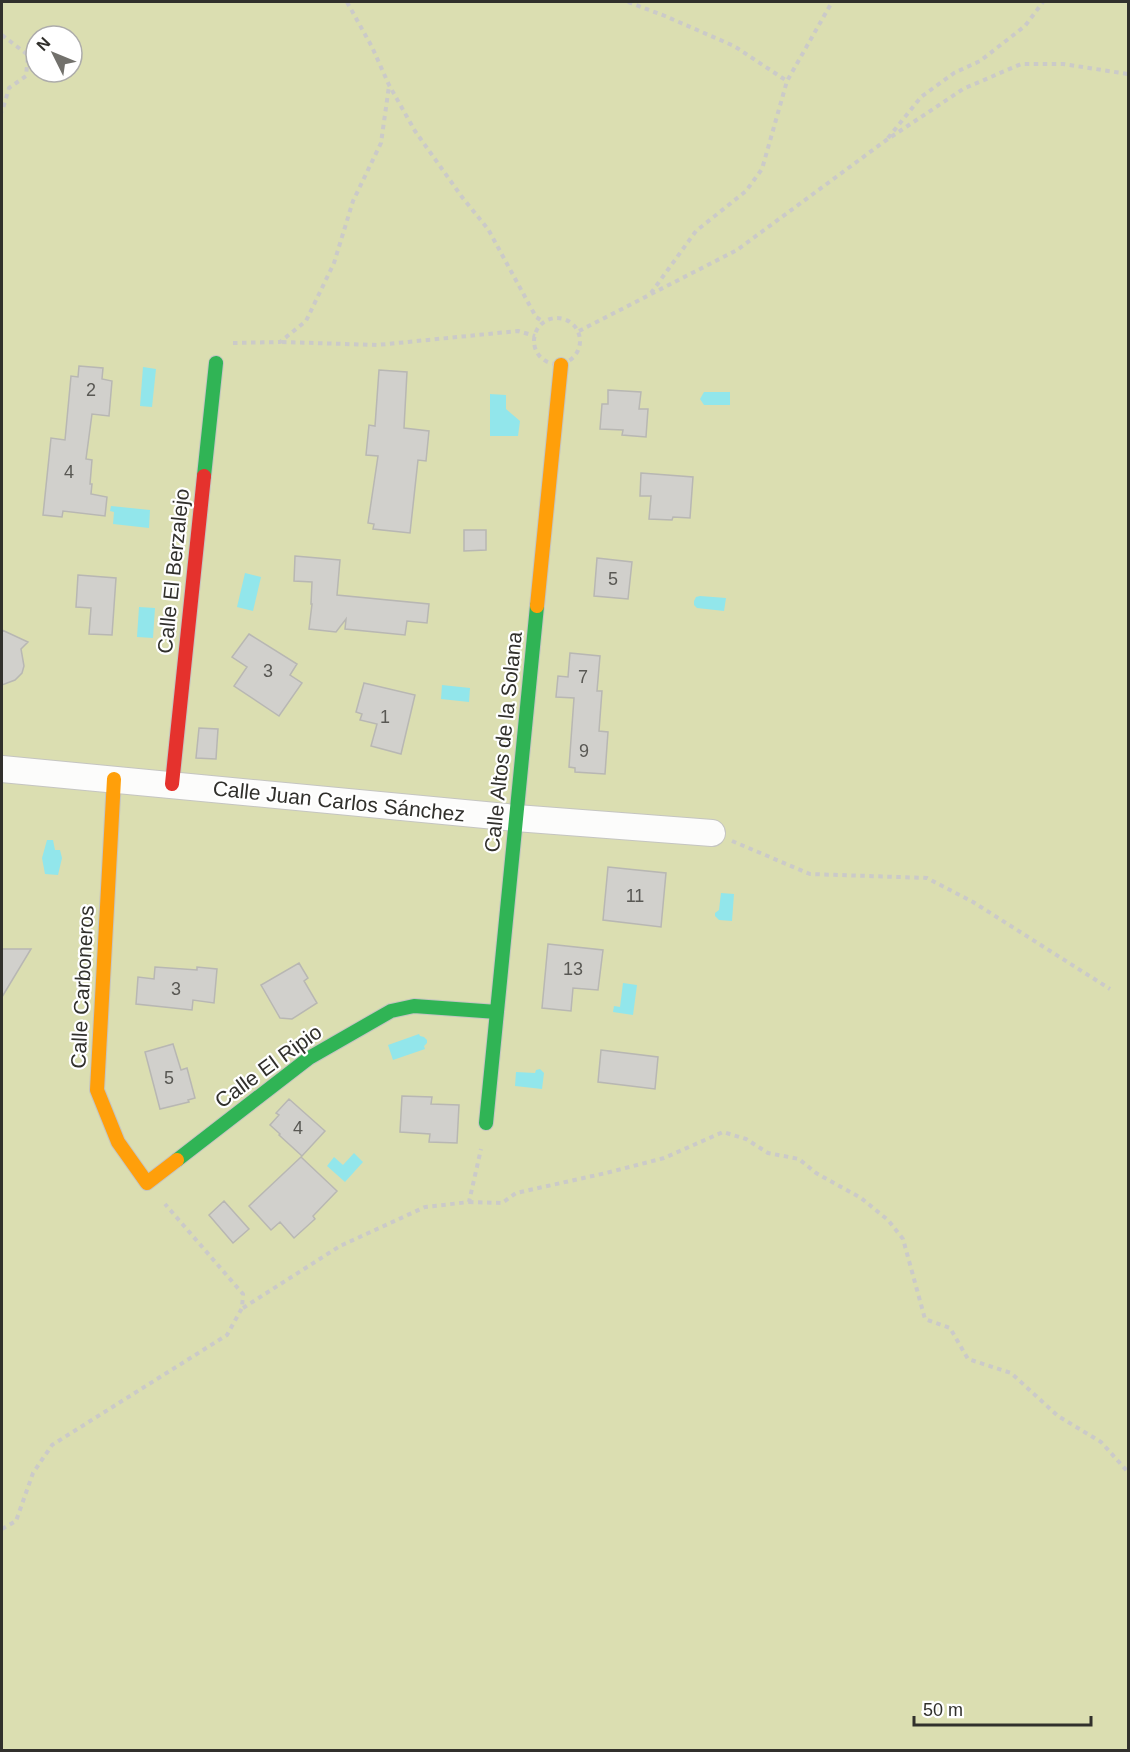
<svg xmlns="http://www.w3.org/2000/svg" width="1130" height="1752" viewBox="0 0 1130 1752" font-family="Helvetica,sans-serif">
<rect width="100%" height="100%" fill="#eae9e4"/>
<path fill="#dbdeb1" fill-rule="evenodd" d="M2,2H1128V1750H2ZM36,36H72V72H36Z"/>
<path fill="#92e6eb" d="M143,367L156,369L152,407L140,406Z
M704,392H730V405H704L700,399Z
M490,394L506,395V409L520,421L518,436H490Z
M111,506L150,510L149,528L113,524L114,512L110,511Z
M245,573L261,577L253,611L237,607Z
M700,596L726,598L724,611L697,608L694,605V601L696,597Z
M139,607L155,608L153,638L137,637Z
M442,685L470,688L469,702L441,699Z
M47,840H53L55,850H60L62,858L58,875L45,874L42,858Z
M721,893L734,894L732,921L719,920L715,916V913L719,910Z
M623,983L637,985L633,1015L613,1012L614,1006L620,1007Z
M419,1034L420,1036L424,1037L427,1040V1043L424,1046L425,1049L393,1060L388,1045Z
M540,1069L544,1073L542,1089L515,1086L516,1072L535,1073L536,1070Z
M354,1153L363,1162L345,1182L327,1166L334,1157L343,1165Z"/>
<path fill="#d1d0cc" stroke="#b8b7b3" stroke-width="1.5" d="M79,366L103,368L102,379L112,381L109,416L92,414L86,459L92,460L90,484H92L91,494L107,497L105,516L63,511L62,517L43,515L51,438L65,440L71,376L78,377Z
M379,370L407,372L404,428L429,431L426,461L418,460L410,533L373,529L374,524L368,523L378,456L366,455L369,425L375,426Z
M608,390L641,392L639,409H648L646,437L622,435L623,430L600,429L602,404H608Z
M641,473L693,477L690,518L673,517L672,520L649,519L651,496H640Z
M464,530H486V550L464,551Z
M295,556L340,560L337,595L429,604L427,623L407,621L405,635L345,629L346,619L336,632L309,629L312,604H311L312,582L294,581Z
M597,558L632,562L628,599L594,596Z
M78,575L116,578L112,635L89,634L91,608L76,607Z
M2,630L28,642L21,649L24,666L22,673L15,680L2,685Z
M249,634L297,664L290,675L302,683L279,716L234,686L247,667L232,657Z
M570,653L600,656L597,691H602L599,731L608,732L605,774L575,772V768L569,767L574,698L556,697L558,676L568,677Z
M364,683L415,695L401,754L371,746L377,724L360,720L362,714L356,712Z
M199,728L218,729L216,759L196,758Z
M608,867L666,873L661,927L603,920Z
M548,944L603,950L598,990L573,988L571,1011L542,1008Z
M2,949H31L2,997Z
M299,963L308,978L304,981L317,1003L292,1019L280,1018L261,985Z
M155,967L197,970V967L217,969L214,1003L193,1000L192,1010L136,1004L138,977L154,979Z
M173,1044L181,1070L187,1068L195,1098L188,1100L189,1102L160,1109L145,1052Z
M601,1050L658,1057L655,1089L598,1082Z
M402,1096L432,1097L431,1104L459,1105L457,1143L429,1142L430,1134L400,1132Z
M289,1099L325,1131L302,1156L279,1135L280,1134L270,1125L279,1115L276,1113Z
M301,1157L337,1191L313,1216L315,1219L294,1238L280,1222L271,1230L249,1206Z
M224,1201L249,1229L233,1243L209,1215Z"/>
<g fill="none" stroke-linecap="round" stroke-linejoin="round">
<g stroke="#c5c5c1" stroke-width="28">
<path id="street" d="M2,769L516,818L712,833"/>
</g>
<g stroke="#c5c5c1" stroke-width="16">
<path id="fast" d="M204,476L216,363
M486,1123L537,606
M177,1160L309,1058L391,1011L414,1006L497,1012"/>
</g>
<g stroke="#c5c5c1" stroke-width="16">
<path id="slow" d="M537,606L561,365
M114,779L97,1090L118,1142L147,1183L177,1160"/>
</g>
<g stroke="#c5c5c1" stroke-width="16">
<path id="jam" d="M172,784L204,476"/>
</g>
<path stroke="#cbcac9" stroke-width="4" stroke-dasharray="4.5 4.5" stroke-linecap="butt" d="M347,2L372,47L389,85L415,131L462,197L488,229L536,317L544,322
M628,2L665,16L734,46L787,81
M2,35L28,55L26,76L9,88L2,112
M888,138L921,97L954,73L980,61L1025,26L1043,2
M651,293L696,231L746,191L762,169L787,81L832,2
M534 341a23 23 0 1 1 46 0a23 23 0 1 1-46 0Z
M579,331L737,250L885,141L963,89L1021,64H1063L1128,74
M282,342L377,345L518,331L535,336
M233,343L280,342L306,321L334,263L353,201L381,143L389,86
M732,841L810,874L927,878L973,902L1110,989
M469,1202L502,1203L516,1193L606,1173L664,1158L723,1132L746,1139L768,1153L799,1159L816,1173L861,1198L888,1220L903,1239L925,1319L950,1328L968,1359L1011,1373L1058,1416L1101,1442L1128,1472
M243,1308L340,1246L425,1207L469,1202L481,1149
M2,1529L16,1521L33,1473L52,1445L227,1335L242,1308L243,1294L165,1204"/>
<use href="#street" stroke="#fcfcfb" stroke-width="26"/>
<use href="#fast" stroke="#30b455" stroke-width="14"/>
<use href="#slow" stroke="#ff9f0a" stroke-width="14"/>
<use href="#jam" stroke="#e5322d" stroke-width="14"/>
</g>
<g text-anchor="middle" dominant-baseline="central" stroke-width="4.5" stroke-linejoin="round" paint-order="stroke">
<g font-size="18" fill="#595854">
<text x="91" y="390">2</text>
<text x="69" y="472">4</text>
<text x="613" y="579">5</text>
<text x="268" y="671">3</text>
<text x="583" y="677">7</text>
<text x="385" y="717">1</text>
<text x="584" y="751">9</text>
<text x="635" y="896">11</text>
<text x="573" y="969">13</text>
<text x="176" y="989">3</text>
<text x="169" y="1078">5</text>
<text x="298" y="1128">4</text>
</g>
<g font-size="21" fill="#31302c" stroke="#fff">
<text transform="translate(173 571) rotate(-84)">Calle El Berzalejo</text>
<text transform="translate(503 742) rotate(-84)">Calle Altos de la Solana</text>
<text transform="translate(339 801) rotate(6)">Calle Juan Carlos Sánchez</text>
<text transform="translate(82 987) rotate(-87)">Calle Carboneros</text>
<text transform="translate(268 1066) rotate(-36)">Calle El Ripio</text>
</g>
</g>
<rect width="1130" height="1752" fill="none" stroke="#31302c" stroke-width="6"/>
<g transform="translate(54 54) rotate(313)"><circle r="28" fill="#ffffff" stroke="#adacab" stroke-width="1.5"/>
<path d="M0-4.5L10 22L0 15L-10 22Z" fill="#72716c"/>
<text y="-9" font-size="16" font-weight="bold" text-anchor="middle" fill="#31302c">N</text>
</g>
<path d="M914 1716v9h177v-9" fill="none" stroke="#31302c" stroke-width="3"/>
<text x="923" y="1716" font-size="18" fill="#31302c" stroke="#ffffff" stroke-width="4.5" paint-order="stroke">50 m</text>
</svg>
